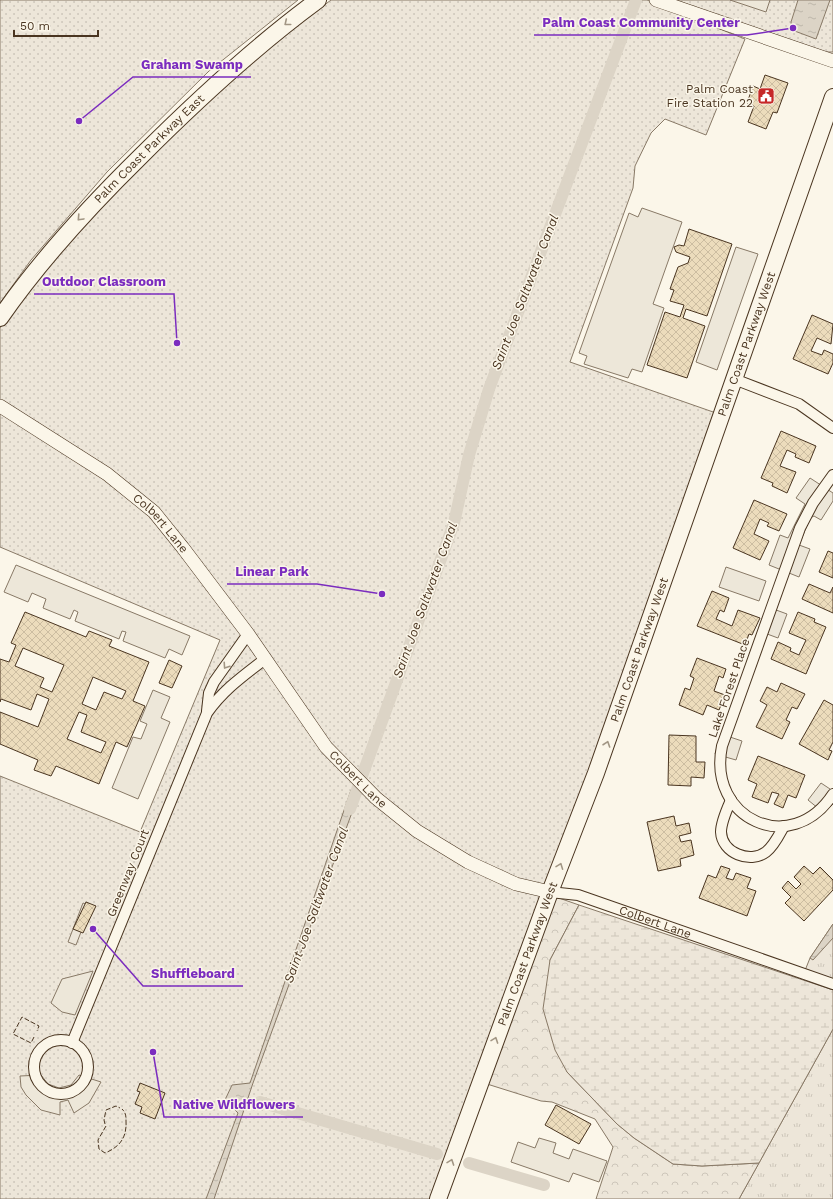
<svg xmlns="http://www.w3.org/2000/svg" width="833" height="1199" viewBox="0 0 833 1199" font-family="'Work Sans',sans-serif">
<defs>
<pattern id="grass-tufts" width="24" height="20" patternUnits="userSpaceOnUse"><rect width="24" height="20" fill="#ede6d9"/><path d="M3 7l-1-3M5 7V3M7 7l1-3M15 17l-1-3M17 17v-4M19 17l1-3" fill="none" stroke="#cdc6ba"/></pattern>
<pattern id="forest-crowns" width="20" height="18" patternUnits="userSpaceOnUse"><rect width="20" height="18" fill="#ede6d9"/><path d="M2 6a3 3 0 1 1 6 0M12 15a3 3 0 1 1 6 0" fill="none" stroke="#cdc6ba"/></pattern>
<pattern id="wetland-marsh" width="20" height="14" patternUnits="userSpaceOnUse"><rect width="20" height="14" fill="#ede6d9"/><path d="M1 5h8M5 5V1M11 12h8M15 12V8" fill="none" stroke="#cdc6ba"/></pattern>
<pattern id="park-dots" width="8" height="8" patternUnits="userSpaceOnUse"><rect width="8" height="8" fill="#ede6d9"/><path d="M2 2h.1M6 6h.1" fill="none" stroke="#cdc6ba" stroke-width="1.8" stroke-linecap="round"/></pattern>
<pattern id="water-ripples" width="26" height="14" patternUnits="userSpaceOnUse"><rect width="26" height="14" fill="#dcd4c6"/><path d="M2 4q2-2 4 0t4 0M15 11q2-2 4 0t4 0" fill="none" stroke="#beb7aa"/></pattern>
<pattern id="building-cross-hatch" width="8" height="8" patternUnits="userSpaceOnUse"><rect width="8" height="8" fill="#ecdcbc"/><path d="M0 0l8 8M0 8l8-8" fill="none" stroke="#ccbda1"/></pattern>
</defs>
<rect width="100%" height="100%" fill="#fbf6e9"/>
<path fill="url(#grass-tufts)" stroke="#887966" d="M833,924V990L802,978L810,958Z
M833,1029V1199H739Z"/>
<path fill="url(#forest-crowns)" stroke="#887966" d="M556,897L579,905L550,960L567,1072L617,1124L634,1138L673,1164L702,1166L759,1163L739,1199H596L613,1147L595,1119L552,1102L541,1101L487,1084Z"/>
<path fill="url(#wetland-marsh)" stroke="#887966" d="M579,905L833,990V1029L759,1163L702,1166L673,1164L634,1138L617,1124L567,1072L555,1050L543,1009L550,960Z"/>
<path fill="url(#park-dots)" stroke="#887966" d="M0,0H298L209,71L107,172L31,260L0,303Z
M331,0H647L745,39L706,135L665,119L651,133L635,166L633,188L570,362L716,413L587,783L430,1199H0V776L140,832L220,640L0,547V328L49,259L205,102L276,42Z
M675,0H833V52H826Z"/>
<path fill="#ede6d9" stroke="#887966" d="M83,903L91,906L76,945L68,942Z"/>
<path fill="#ede7d9" stroke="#887966" d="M730,0H770L766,12Z
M642,208L682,222L653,304L664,308L642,372L632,369L628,378L584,364L587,356L579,353L629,213L638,217Z
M736,247L758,254L717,370L696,362Z
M810,478L833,493V501L821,520L814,516L810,518L799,545L810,549L799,577L769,565L780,535L788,538L805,504L796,498Z
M16,565L190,636L182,655L169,649L165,658L123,641L126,632L122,631L119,639L75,621L78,612L74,610L70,619L43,608L46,599L32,593L28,602L4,592Z
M726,567L766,581L759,601L719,587Z
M768,607L787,614L778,638L759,631Z
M153,690L170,697L161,718L170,722L138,799L112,788L133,737L141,739L147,724L140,721Z
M721,734L742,741L736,760L715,754Z
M821,783L833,791V804L824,813L808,800Z
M93,971L75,1015L62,1012L51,1003L62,979Z
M41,1075L48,1084L59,1088L71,1085L79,1075L101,1082L89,1103L74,1113L68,1100L60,1102V1115L41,1110L26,1095L21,1087L20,1076Z
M539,1138L556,1143L553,1153L569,1159L573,1149L607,1161L599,1182L573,1173L569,1182L511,1162L518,1142L535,1148Z"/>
<path fill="url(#water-ripples)" stroke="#887966" d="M798,0H830L816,39L792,30L791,22Z
M351,790L358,796L253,1083L214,1199H206L238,1113L225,1100L232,1085L250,1083Z
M833,924V938L813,960L810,958Z"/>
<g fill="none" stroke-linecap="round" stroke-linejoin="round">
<path stroke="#dcd4c6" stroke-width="12" d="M350,809L454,523L469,455L489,389L636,0
M260,1102L437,1154
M469,1163L544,1185"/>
</g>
<path fill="url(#building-cross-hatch)" stroke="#4a3520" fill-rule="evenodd" d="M765,75L788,83L777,113L773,112L766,129L748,122L754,106L747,103L753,86L760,89Z
M689,229L732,244L707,316L686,309L683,318L705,326L687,378L647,365L665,312L680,317L684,305L670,301L674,290L670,289L678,267L688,263L690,257L676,252L674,247L679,245L684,246Z
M812,315L833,324L831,344L817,338L811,351L822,355L824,350L833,354V363L828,374L793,359Z
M781,431L816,446L809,463L795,457L796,454L787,450L780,466L796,472L787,493L772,486L773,483L761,478Z
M754,500L787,514L779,531L767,526L769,523L760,519L754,534L769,541L760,560L733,548Z
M828,551L833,553V578L819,572Z
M809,584L830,593L833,587V613L802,599Z
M712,591L729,598L724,612L720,610L716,619L732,626L738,610L760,618L752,635L749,634L745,645L697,626Z
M25,612L86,637L89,631L112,640L109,646L149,662L133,701L145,706L127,747L116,742L99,784L56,766L51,776L34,770L38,760L0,744V712L38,727L49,699L37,694L31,710L1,699L0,702V659L9,662L16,645L11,643ZM23,648L64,665L52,692L40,687L44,678L15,666ZM93,677L126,691L122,699L104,692L96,710L82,704ZM79,712L87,715L81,732L106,742L101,753L67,739Z
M798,612L815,619L814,622L826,627L806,674L771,659L778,642L791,648L790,651L799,655L806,640L789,633Z
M697,658L726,669L723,678L719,676L714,691L725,695L719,710L707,705L703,715L679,705L685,688L690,690L694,678L690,676Z
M169,660L182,666L172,688L159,683Z
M781,683L805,694L797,709L792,707L786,720L790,722L782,739L756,727L767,705L760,701L767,687L777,692Z
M824,700L833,705V742L829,750L832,751L828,760L799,744Z
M669,735L696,736V762H705L704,778L691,777V786L668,785Z
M758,756L805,775L796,798L788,795L783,808L774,804L779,794L772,792L768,803L752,797L757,784L748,780Z
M674,816L676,826L689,823L691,833L679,836L681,842L691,840L694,855L680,859L681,866L658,871L647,822Z
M721,866L730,869L726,878L733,880L736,873L751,878L747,888L756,891L747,916L699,898L708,875L716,878Z
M804,866L813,874L820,867L833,880V890L804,921L785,903L791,897L782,888L788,881L796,889L801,884L794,877Z
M86,902L96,906L83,933L73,929Z
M140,1083L165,1093L155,1119L140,1113L142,1107L135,1104L140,1092L137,1091Z
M556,1105L591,1124L579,1144L545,1125Z"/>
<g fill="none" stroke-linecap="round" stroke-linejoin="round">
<g stroke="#4a3520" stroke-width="12">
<g id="minor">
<path d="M734,379L799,404L833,428"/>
<path d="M833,475L813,503L800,528L722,746C707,819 791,858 833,794"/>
<path d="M207,711L209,693L214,682L248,634"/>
<path d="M731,800C727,809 721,822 721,832C722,853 750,864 766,852C774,846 779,835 784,826"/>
<path id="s1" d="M550,892L578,895L833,984"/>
<circle cx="61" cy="1067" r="27"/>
<path d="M72,1043L207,713C223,690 243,676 265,659"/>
</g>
</g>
<g stroke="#4a3520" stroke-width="14">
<g id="tertiary">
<path d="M656,0L833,61"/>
<path id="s2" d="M0,406L107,474L154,512L183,548L248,634L326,747L376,798L417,831L468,862L516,884L550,892"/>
</g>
</g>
<g stroke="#4a3520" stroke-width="18">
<g id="primary">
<path id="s3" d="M0,318C41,259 90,206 141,156C197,100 254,47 318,0"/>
<path id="s4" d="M438,1199L550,892L596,773L833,97"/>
</g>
</g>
<use href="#minor" stroke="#fbf6e9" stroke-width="10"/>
<use href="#tertiary" stroke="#fbf6e9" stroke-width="13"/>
<use href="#primary" stroke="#fbf6e9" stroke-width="16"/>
<path stroke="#4a3520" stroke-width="1" stroke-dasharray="5 2" stroke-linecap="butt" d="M34,1037L31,1043L13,1034L22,1017L39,1026L37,1031
M105,1124L104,1120L106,1110L116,1106L120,1108
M106,1126L98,1140L99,1149L105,1153C120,1147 127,1137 126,1121C126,1116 126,1113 122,1109"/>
</g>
<defs><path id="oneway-chevron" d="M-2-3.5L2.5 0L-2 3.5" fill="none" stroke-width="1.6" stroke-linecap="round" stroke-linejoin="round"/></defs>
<g stroke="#a29684">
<use href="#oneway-chevron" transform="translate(287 23) rotate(141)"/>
<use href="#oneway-chevron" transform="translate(80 218) rotate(133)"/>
<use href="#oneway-chevron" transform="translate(226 666) rotate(124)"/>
<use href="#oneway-chevron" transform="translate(607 744) rotate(-71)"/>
<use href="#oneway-chevron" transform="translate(560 866) rotate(-69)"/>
<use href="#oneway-chevron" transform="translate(495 1040) rotate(-70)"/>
<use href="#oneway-chevron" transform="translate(451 1162) rotate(-70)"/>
</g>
<defs>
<g id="civic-square" transform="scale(0.9)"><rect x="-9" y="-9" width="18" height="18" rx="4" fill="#c62828" stroke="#fbf6e9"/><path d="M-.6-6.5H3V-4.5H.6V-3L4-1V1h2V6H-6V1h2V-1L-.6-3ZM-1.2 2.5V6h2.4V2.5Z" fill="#fff"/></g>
</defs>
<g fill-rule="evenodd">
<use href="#civic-square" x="766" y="96"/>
</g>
<g text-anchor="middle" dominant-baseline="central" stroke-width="3" stroke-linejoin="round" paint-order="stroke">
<g font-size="12" fill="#4a3520" stroke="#fbf6e9" text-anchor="end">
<text x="753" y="89">Palm Coast<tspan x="753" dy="14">Fire Station 22</tspan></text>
</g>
<g font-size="12" fill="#4a3520" stroke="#fbf6e9">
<text stroke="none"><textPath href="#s3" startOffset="226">Palm Coast Parkway East</textPath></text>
<text stroke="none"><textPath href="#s4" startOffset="909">Palm Coast Parkway West</textPath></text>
<text stroke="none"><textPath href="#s2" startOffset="200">Colbert Lane</textPath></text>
<text stroke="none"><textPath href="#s4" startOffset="585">Palm Coast Parkway West</textPath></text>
<text transform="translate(729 688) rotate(-71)">Lake Forest Place</text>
<text stroke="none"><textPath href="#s2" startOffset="524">Colbert Lane</textPath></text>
<text transform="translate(128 873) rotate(-68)">Greenway Court</text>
<text stroke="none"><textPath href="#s1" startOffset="110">Colbert Lane</textPath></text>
<text stroke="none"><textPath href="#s4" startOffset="261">Palm Coast Parkway West</textPath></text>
</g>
<g font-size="13" font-style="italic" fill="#4a3520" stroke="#fbf6e9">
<text transform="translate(525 292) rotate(-69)">Saint Joe Saltwater Canal</text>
<text transform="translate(425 600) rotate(-70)">Saint Joe Saltwater Canal</text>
<text transform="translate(316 905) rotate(-70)">Saint Joe Saltwater Canal</text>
</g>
</g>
<path fill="none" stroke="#7b2cbf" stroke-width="1.5" d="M793 28L747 35H534M79 121L133 77H251M177 343L174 294H34M382 594L317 584H227M93 929L143 986H243M153 1052L164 1117H303"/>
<g fill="#7b2cbf" stroke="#fbf6e9" stroke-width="1.5">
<circle cx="793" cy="28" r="4"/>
<circle cx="79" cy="121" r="4"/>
<circle cx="177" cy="343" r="4"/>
<circle cx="382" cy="594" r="4"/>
<circle cx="93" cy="929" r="4"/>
<circle cx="153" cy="1052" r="4"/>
</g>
<g font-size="13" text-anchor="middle" font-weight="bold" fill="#7b2cbf" stroke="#fbf6e9" stroke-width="3" stroke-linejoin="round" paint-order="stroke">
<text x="641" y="27">Palm Coast Community Center</text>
<text x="192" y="69">Graham Swamp</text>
<text x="104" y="286">Outdoor Classroom</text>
<text x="272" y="576">Linear Park</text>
<text x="193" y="978">Shuffleboard</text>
<text x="234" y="1109">Native Wildflowers</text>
</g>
<path d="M14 30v6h84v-6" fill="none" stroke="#4a3520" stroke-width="2"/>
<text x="20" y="30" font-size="12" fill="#4a3520" stroke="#fbf6e9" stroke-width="3" paint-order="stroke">50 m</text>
</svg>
